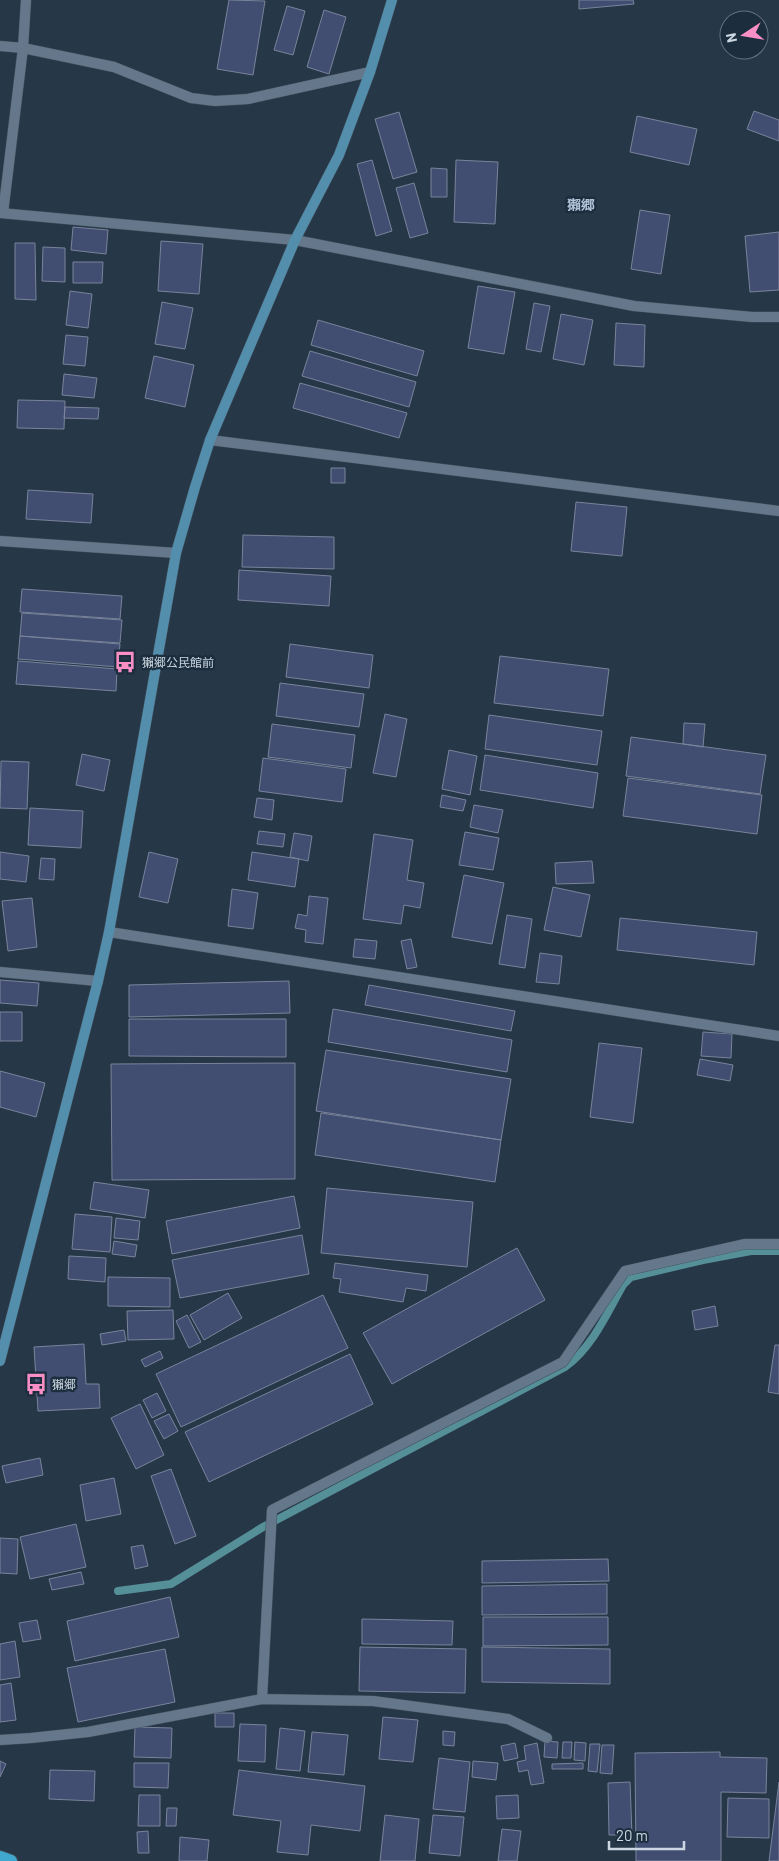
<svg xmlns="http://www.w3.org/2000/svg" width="779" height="1861" viewBox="0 0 779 1861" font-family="Barlow,'Noto Sans JP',sans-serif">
<rect width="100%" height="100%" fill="#263747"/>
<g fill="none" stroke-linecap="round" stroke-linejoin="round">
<path stroke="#558f98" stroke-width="8" d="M118,1591L171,1584L263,1527L565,1367C592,1348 607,1313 623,1285L631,1277L703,1260L751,1251H779"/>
</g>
<path fill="#414e72" stroke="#7a839b" d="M229,0L265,1L253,75L217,69Z
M579,0H633L634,4L579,9Z
M287,6L305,11L293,55L274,50Z
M324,10L346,17L329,74L307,67Z
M754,111L779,120V141L747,129Z
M399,112L417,172L393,179L375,119Z
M637,116L697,129L689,165L630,152Z
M372,160L392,231L376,236L357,164Z
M456,160L498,162L495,224L454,222Z
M431,168L447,169V197H431Z
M414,183L428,233L410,238L396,188Z
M640,210L670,215L661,274L631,269Z
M73,227L108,230L106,254L71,250Z
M779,232V290L750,292L745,236Z
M161,241L203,244L199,294L158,291Z
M15,243H35L36,300L15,299Z
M43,247L65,248V282L42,281Z
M73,262H103L102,283H73Z
M478,286L515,292L504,354L468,348Z
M70,291L92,294L88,328L66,325Z
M162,302L193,308L185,349L155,344Z
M534,303L550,306L541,352L526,349Z
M561,314L593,320L584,365L553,359Z
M318,320L424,351L417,376L311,345Z
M616,323L645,325L644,367L614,365Z
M66,335L88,337L85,366L63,364Z
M310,351L416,382L409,407L302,376Z
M154,356L194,365L185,407L145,398Z
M64,374L97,378L94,398L62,395Z
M300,383L407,413L399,438L293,408Z
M18,400L65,401L64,429L17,428Z
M65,407L99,408L98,419L64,418Z
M331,468H345V483H331Z
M28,490L93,494L91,523L26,519Z
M576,502L627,507L622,556L571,551Z
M243,535L334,537V569L242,567Z
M239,570L331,576L329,606L238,600Z
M22,589L122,596L120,619L20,612Z
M22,613L122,620L120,643L20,636Z
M20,636L120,644L118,667L18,659Z
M290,644L373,655L369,688L286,677Z
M500,656L609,669L603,716L494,703Z
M18,661L117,669L116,691L16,684Z
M280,683L364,694L359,727L276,716Z
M385,714L407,719L396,777L373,773Z
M489,715L602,731L597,765L485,749Z
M684,723L705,724L703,747L683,744Z
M272,724L355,735L351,768L268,757Z
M631,737L766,755L760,794L626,776Z
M449,750L477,756L470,795L442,789Z
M82,754L110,760L104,791L76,785Z
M485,755L598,773L593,808L480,790Z
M263,758L346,769L342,802L259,791Z
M1,761L29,762L27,809L0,808Z
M628,778L762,795L757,834L623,816Z
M442,795L466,800L463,811L440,807Z
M257,798L274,800L272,820L254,817Z
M474,805L503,810L498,833L470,827Z
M30,808L83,811L81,848L28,845Z
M259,831L285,834L283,847L257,844Z
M465,832L499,838L493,870L459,865Z
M294,833L312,836L308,861L290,857Z
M374,834L413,840L407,880L424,883L420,908L404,905L401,924L363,919Z
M0,852L29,856L26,882L0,879Z
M149,852L178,859L168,903L139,897Z
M252,852L299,859L295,887L248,880Z
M41,858L55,859L54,880L39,879Z
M592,861L594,883L556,884L555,863Z
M464,875L504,883L492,944L452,937Z
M553,887L590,895L581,937L544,930Z
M232,889L258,893L253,929L228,926Z
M309,896L328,898L323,944L305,942L306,930L295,928L298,914L307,916Z
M32,898L37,947L8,951L2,901Z
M507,915L532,919L525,968L499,964Z
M620,918L757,932L754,965L617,950Z
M355,939L377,941L375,959L353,957Z
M411,939L417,967L407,969L401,941Z
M540,953L562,956L559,984L536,982Z
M0,980L39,983L37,1006L0,1003Z
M289,981L290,1013L129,1017V985Z
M369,985L515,1011L511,1031L365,1005Z
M333,1009L512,1040L507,1072L328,1042Z
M0,1012H22V1041H0Z
M129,1019H286V1057L129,1056Z
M703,1032L732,1034L731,1058L701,1056Z
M599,1043L642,1048L633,1123L590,1117Z
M326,1050L511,1079L501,1140L316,1111Z
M700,1059L733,1065L730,1081L697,1075Z
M295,1063V1179L112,1180L111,1064Z
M0,1071L45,1083L36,1117L0,1107Z
M321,1113L501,1140L495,1182L315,1155Z
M94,1182L149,1190L145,1218L90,1209Z
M327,1188L473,1202L467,1267L321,1253Z
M294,1196L300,1228L172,1254L166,1221Z
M75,1214L112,1217L110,1252L72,1249Z
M116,1218L140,1221L138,1240L114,1238Z
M302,1235L309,1274L180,1298L172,1260Z
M114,1241L137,1245L135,1257L112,1254Z
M517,1248L545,1300L392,1384L363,1333Z
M69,1256L106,1258L105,1282L68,1279Z
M335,1263L428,1275L426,1291L406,1288L403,1302L339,1292L341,1279L333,1278Z
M108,1277L170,1278V1307L108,1306Z
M228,1293L242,1318L204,1340L190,1315Z
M323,1295L348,1348L181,1427L156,1374Z
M715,1306L718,1326L695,1330L692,1311Z
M173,1310L174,1339L128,1340L127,1311Z
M187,1315L201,1342L189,1348L176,1321Z
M124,1330L126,1341L102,1345L100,1334Z
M84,1344L86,1384H99L100,1408L38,1411L34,1347Z
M775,1345H779V1394L768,1392Z
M160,1351L163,1358L145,1367L141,1360Z
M350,1354L373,1404L209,1482L185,1432Z
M157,1393L166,1411L152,1418L143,1400Z
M140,1404L164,1455L136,1469L111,1418Z
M169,1414L178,1431L164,1439L154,1421Z
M40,1458L43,1475L6,1483L2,1466Z
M171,1469L196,1536L175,1544L151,1476Z
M114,1478L121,1514L86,1521L80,1485Z
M76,1524L86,1567L30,1579L20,1537Z
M0,1538L18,1539L17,1574L0,1573Z
M143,1545L148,1566L135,1569L131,1547Z
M608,1559L609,1581L482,1583V1561Z
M81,1572L84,1584L52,1590L49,1579Z
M607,1584V1614L482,1615V1586Z
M170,1597L179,1637L75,1661L67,1621Z
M483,1617H608V1645L483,1646Z
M362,1619L453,1621L452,1645L362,1644Z
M37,1620L41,1639L23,1642L19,1623Z
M15,1641L20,1677L0,1680V1644Z
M360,1647L466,1649L465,1693L359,1691Z
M482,1647L610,1649V1684L482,1682Z
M165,1649L175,1702L78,1722L67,1668Z
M11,1683L16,1720L0,1722V1685Z
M215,1713H234V1727H215Z
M383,1717L418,1720L413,1762L379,1759Z
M240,1724L266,1725L265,1762L238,1761Z
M135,1727L172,1728L171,1758L134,1757Z
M280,1728L305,1731L300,1771L276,1769Z
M443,1731L455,1732L454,1746L443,1745Z
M312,1732L348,1735L344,1775L308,1772Z
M545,1741L558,1742L557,1758L544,1757Z
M563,1742H572L571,1758H562Z
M575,1742L586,1743L585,1761L574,1760Z
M515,1743L518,1758L504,1761L501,1746Z
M537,1743L544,1783L531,1785L528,1770L519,1772L517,1762L526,1760L524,1746Z
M590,1744H600L597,1772L588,1771Z
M602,1745H614L612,1774L600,1773Z
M720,1752V1757L767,1758L766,1793L721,1792V1861H636L635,1753Z
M439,1758L470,1762L465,1812L433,1809Z
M0,1761L6,1764L0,1777Z
M473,1761L498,1763L496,1780L472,1777Z
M134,1763H169L168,1788L134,1787Z
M583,1763V1769H552V1764Z
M50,1770L95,1771L94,1801L49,1799Z
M239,1770L365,1786L360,1831L311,1825L308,1855L277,1852L281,1821L233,1815Z
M630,1782L632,1835H609L608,1783Z
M779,1782V1861H769Z
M139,1795H160V1826H138Z
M518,1795L519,1818L497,1819L496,1796Z
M728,1798L769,1799V1838L727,1837Z
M167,1808H177L176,1826H166Z
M385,1815L419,1819L415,1861H380Z
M433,1815L464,1817L460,1856L429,1853Z
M502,1829L521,1831L517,1861H498Z
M148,1831L149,1853H138L137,1832Z
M180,1837L209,1840L207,1861H179Z"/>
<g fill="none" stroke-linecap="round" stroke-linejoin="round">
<g stroke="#43525f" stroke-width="11">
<path id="street" d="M0,46L23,48L114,67L191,98L215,101L248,99L370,72
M0,213L295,240L634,306L752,317H779
M3,213L23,48L26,0
M210,440L779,511
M0,541L176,553
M109,932L779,1036
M0,972L98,981
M262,1699L272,1510L563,1362L625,1271L745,1244H779
M0,1740L31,1738L88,1732L262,1699L373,1701L508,1719L547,1738"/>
</g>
<g stroke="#43525f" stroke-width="11">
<path id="secondary" d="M0,1361L98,981L109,932L176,553L195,487L210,440L295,240L339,155L370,72L392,0"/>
</g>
<g stroke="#43525f" stroke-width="14">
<path id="primary" d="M0,1857L11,1861"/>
</g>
<use href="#street" stroke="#65788b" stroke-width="10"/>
<use href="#secondary" stroke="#538fad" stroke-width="10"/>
<use href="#primary" stroke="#40a7cf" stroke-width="12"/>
</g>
<defs>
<g id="bus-bare" transform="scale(1.725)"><path d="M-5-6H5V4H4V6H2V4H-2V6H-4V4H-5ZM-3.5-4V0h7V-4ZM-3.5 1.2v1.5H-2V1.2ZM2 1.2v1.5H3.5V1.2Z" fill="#fa8fc6" stroke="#1c2d3d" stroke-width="2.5" paint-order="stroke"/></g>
</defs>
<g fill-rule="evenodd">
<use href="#bus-bare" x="125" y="662"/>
<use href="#bus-bare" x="36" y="1384"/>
</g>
<g text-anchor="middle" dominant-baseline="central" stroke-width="4.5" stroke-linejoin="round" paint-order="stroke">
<g font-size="12" fill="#ccd7e1" stroke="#1c2d3d" text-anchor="start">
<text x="142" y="662">獺郷公民館前</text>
<text x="52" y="1384">獺郷</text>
</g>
<g font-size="14" font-weight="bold" fill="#b0c4d9" stroke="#1c2d3d">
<text x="581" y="204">獺郷</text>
</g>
</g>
<g transform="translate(744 35) rotate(258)"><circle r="24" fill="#1c2d3d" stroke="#62717f"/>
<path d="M0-4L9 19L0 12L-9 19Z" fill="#fa8fc6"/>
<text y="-8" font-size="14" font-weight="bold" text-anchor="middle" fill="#ccd7e1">N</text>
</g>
<path d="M609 1841v8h75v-8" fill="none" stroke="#ccd7e1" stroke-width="2.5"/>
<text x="616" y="1841" font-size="15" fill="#ccd7e1" stroke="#1c2d3d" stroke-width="4" paint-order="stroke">20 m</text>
</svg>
